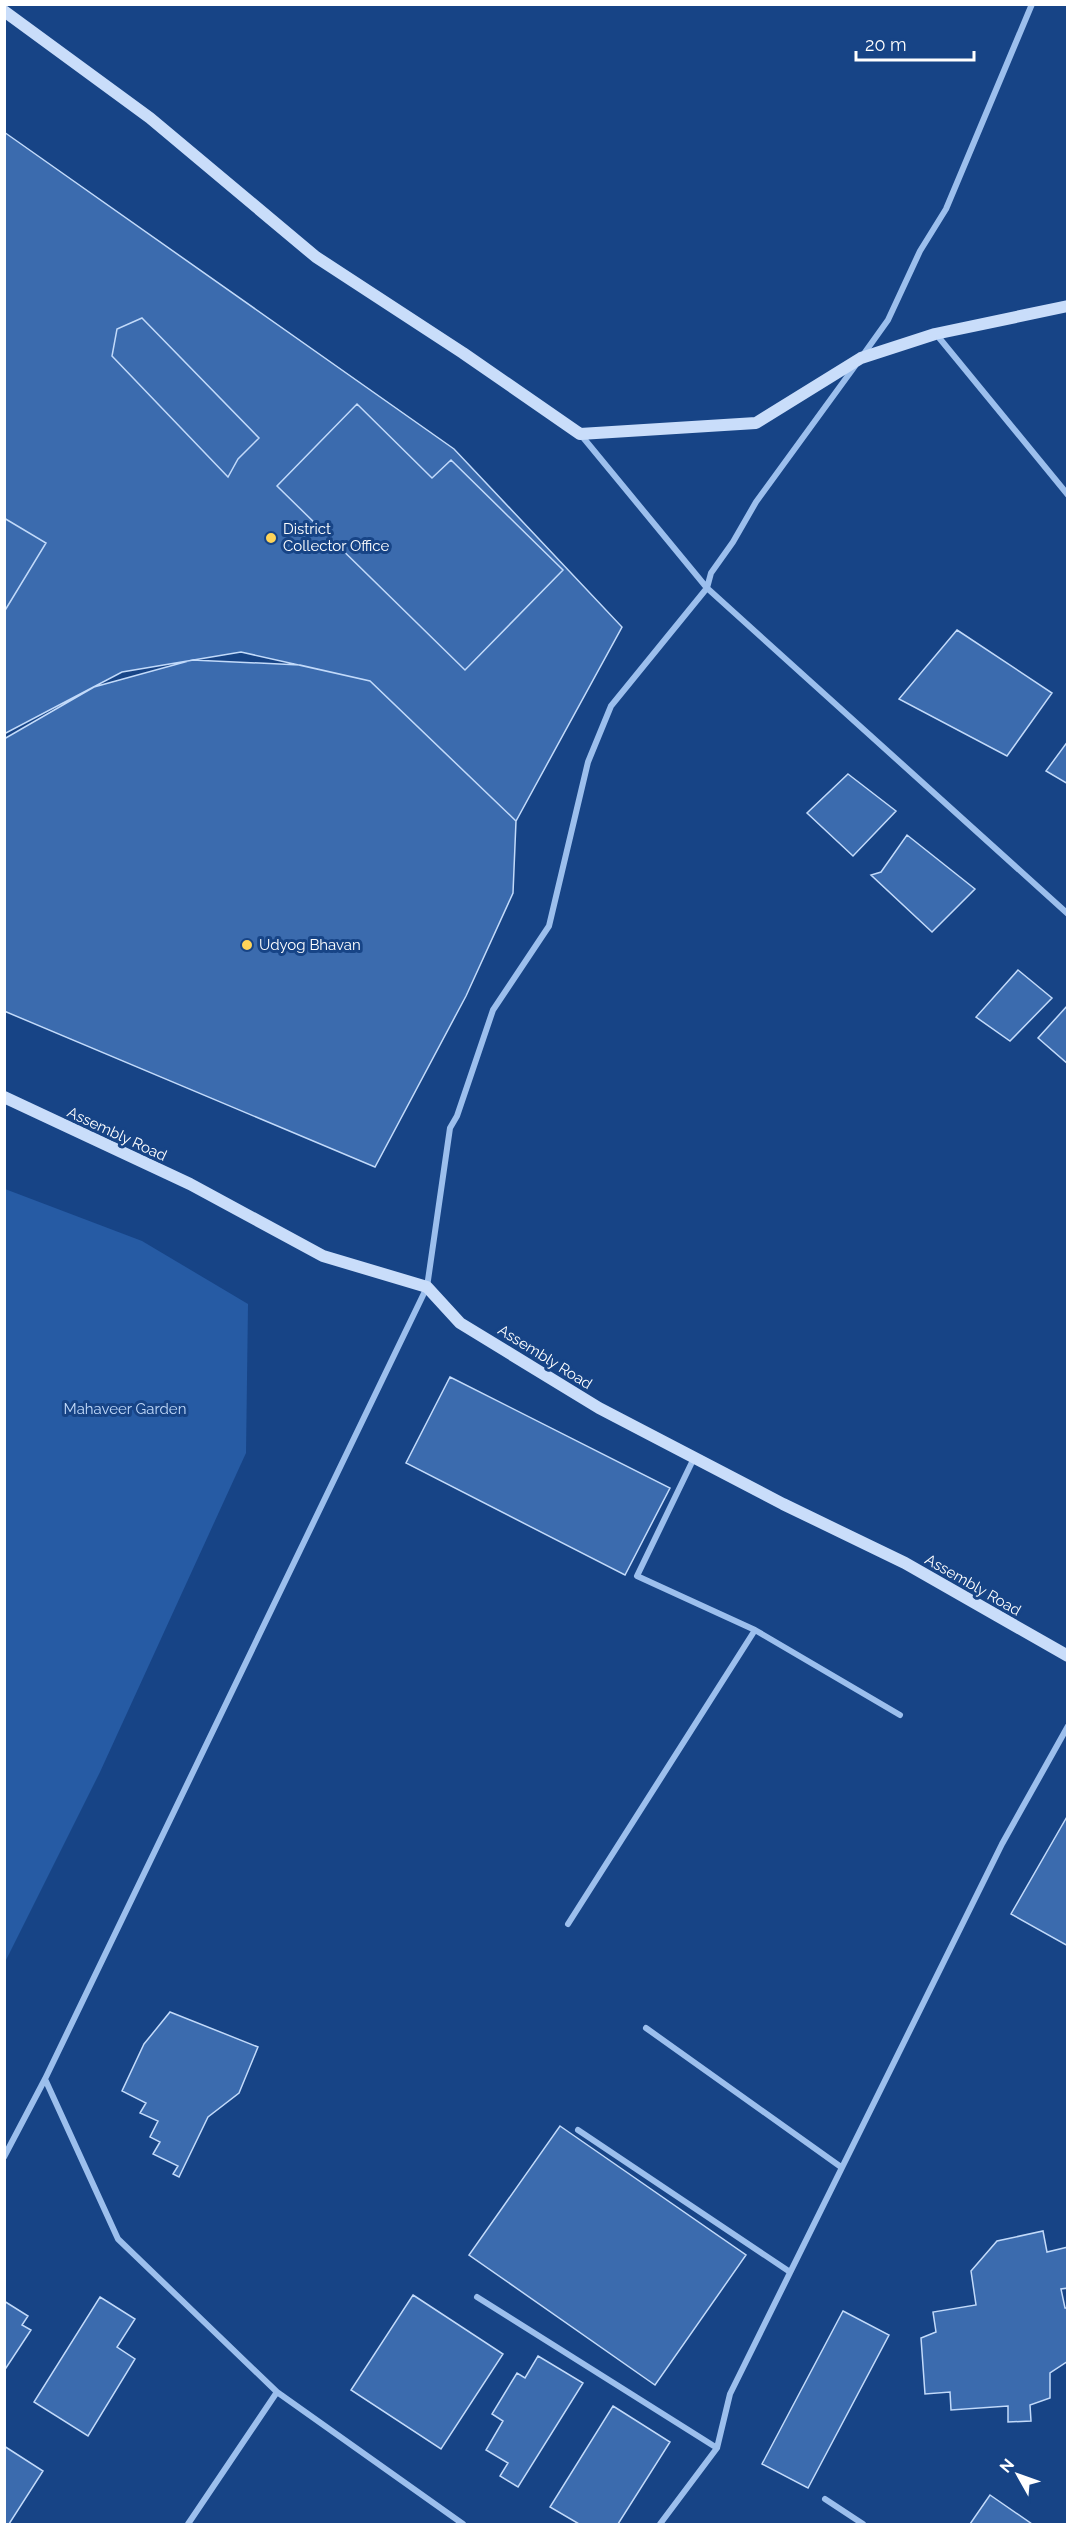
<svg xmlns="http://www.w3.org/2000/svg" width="1072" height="2529" viewBox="0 0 1072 2529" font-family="Raleway,sans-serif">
<rect width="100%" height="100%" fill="#174486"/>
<path fill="#265ba4" d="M5,1189L142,1241L248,1304L246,1453L100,1772L5,1962Z"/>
<path fill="#3b6bae" stroke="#c2dafa" stroke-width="1.5" d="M4,132L454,449L622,627L516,821L370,681L241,652L122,672L4,734Z
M142,318L259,438L238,459L228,477L112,356L117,329Z
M357,404L432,478L451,460L563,570L465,670L277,486Z
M4,518L46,543L4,612Z
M957,630L1052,693L1007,756L899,699Z
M192,660L300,665L370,681L516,821L513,893L466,996L375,1167L4,1011V739L94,687Z
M1068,741V784L1046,771Z
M848,774L896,811L853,856L807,813Z
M907,835L975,889L932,932L871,875L881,872Z
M1018,970L1052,998L1010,1041L976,1017Z
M1068,1005V1064L1038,1038Z
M450,1377L670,1488L625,1575L406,1463Z
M1068,1815V1946L1011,1914Z
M170,2012L258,2047L239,2093L208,2117L179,2177L173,2174L178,2166L153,2154L160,2142L150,2137L158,2121L140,2113L146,2103L122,2091L144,2044Z
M560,2126L746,2255L655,2385L469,2255Z
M1043,2231L1047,2252L1068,2247V2288L1061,2289L1065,2308H1068V2361L1050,2373V2398L1030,2405L1031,2421L1008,2422V2406L951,2410L950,2392L925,2394L921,2338L936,2332L933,2312L976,2305L971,2271L997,2241Z
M413,2295L503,2354L441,2449L351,2390Z
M100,2297L135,2319L117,2347L135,2359L88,2436L34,2402Z
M4,2301L28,2316L22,2325L31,2330L4,2371Z
M843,2311L889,2335L808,2488L762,2464Z
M538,2356L583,2383L518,2487L500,2476L508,2463L486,2450L503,2421L492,2414L517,2373L525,2378Z
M613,2406L670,2442L618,2524H579L550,2507Z
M4,2446L43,2471L9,2524H4Z
M990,2495L1032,2524H970Z"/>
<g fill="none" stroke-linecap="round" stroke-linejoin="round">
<path stroke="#9cbfed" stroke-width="6" d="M936,334L1068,495
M863,355L888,320L920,251L946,209L1032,4
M581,435L707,588L1068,914
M694,1458L637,1576L755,1630L900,1715
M568,1924L755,1630
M646,2028L841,2167
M45,2079L118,2239L277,2392L463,2524
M578,2130L790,2272
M4,2157L45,2079L427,1287L450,1128L457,1116L493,1010L549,926L588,762L611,706L707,588L711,573L733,542L756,502L855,366
M477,2297L717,2448
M825,2499L863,2524
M188,2524L277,2392
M660,2524L717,2448L730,2394L1002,1844L1068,1726"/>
<path stroke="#c9ddfa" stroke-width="12" d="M4,11L150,118L316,257L463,353L580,434L756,423L861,358L935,334L1068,306
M4,1097L190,1184L323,1256L427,1287L460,1323L599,1408L783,1504L905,1563L1068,1656"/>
</g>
<g fill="#ffd459" stroke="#174486" stroke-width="2">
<circle cx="271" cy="538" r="6"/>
<circle cx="247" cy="945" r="6"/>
</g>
<g text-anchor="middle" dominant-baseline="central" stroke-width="6" stroke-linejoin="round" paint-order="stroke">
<g font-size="15" fill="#fff" stroke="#174486" text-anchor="start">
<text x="283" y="529">District<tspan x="283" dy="17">Collector Office</tspan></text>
<text x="259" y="945">Udyog Bhavan</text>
</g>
<g font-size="15" fill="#fff" stroke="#174486">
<text transform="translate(117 1134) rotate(25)">Assembly Road</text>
<text transform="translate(545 1357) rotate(32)">Assembly Road</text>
<text transform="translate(973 1585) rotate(30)">Assembly Road</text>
</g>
<g font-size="15" fill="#c2dafa" stroke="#174486">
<text x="125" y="1409">Mahaveer Garden</text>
</g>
</g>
<rect width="1072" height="2529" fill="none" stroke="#ffffff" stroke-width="12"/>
<g transform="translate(1018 2475) rotate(310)" stroke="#174486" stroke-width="4.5" paint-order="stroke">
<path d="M0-4.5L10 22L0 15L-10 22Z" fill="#ffffff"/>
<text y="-9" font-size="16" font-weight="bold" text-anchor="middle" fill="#ffffff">N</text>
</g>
<path d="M856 51v9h118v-9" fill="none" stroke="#ffffff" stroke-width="3"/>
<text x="865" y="51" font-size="18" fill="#ffffff" stroke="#174486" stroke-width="4.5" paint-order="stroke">20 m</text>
</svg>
